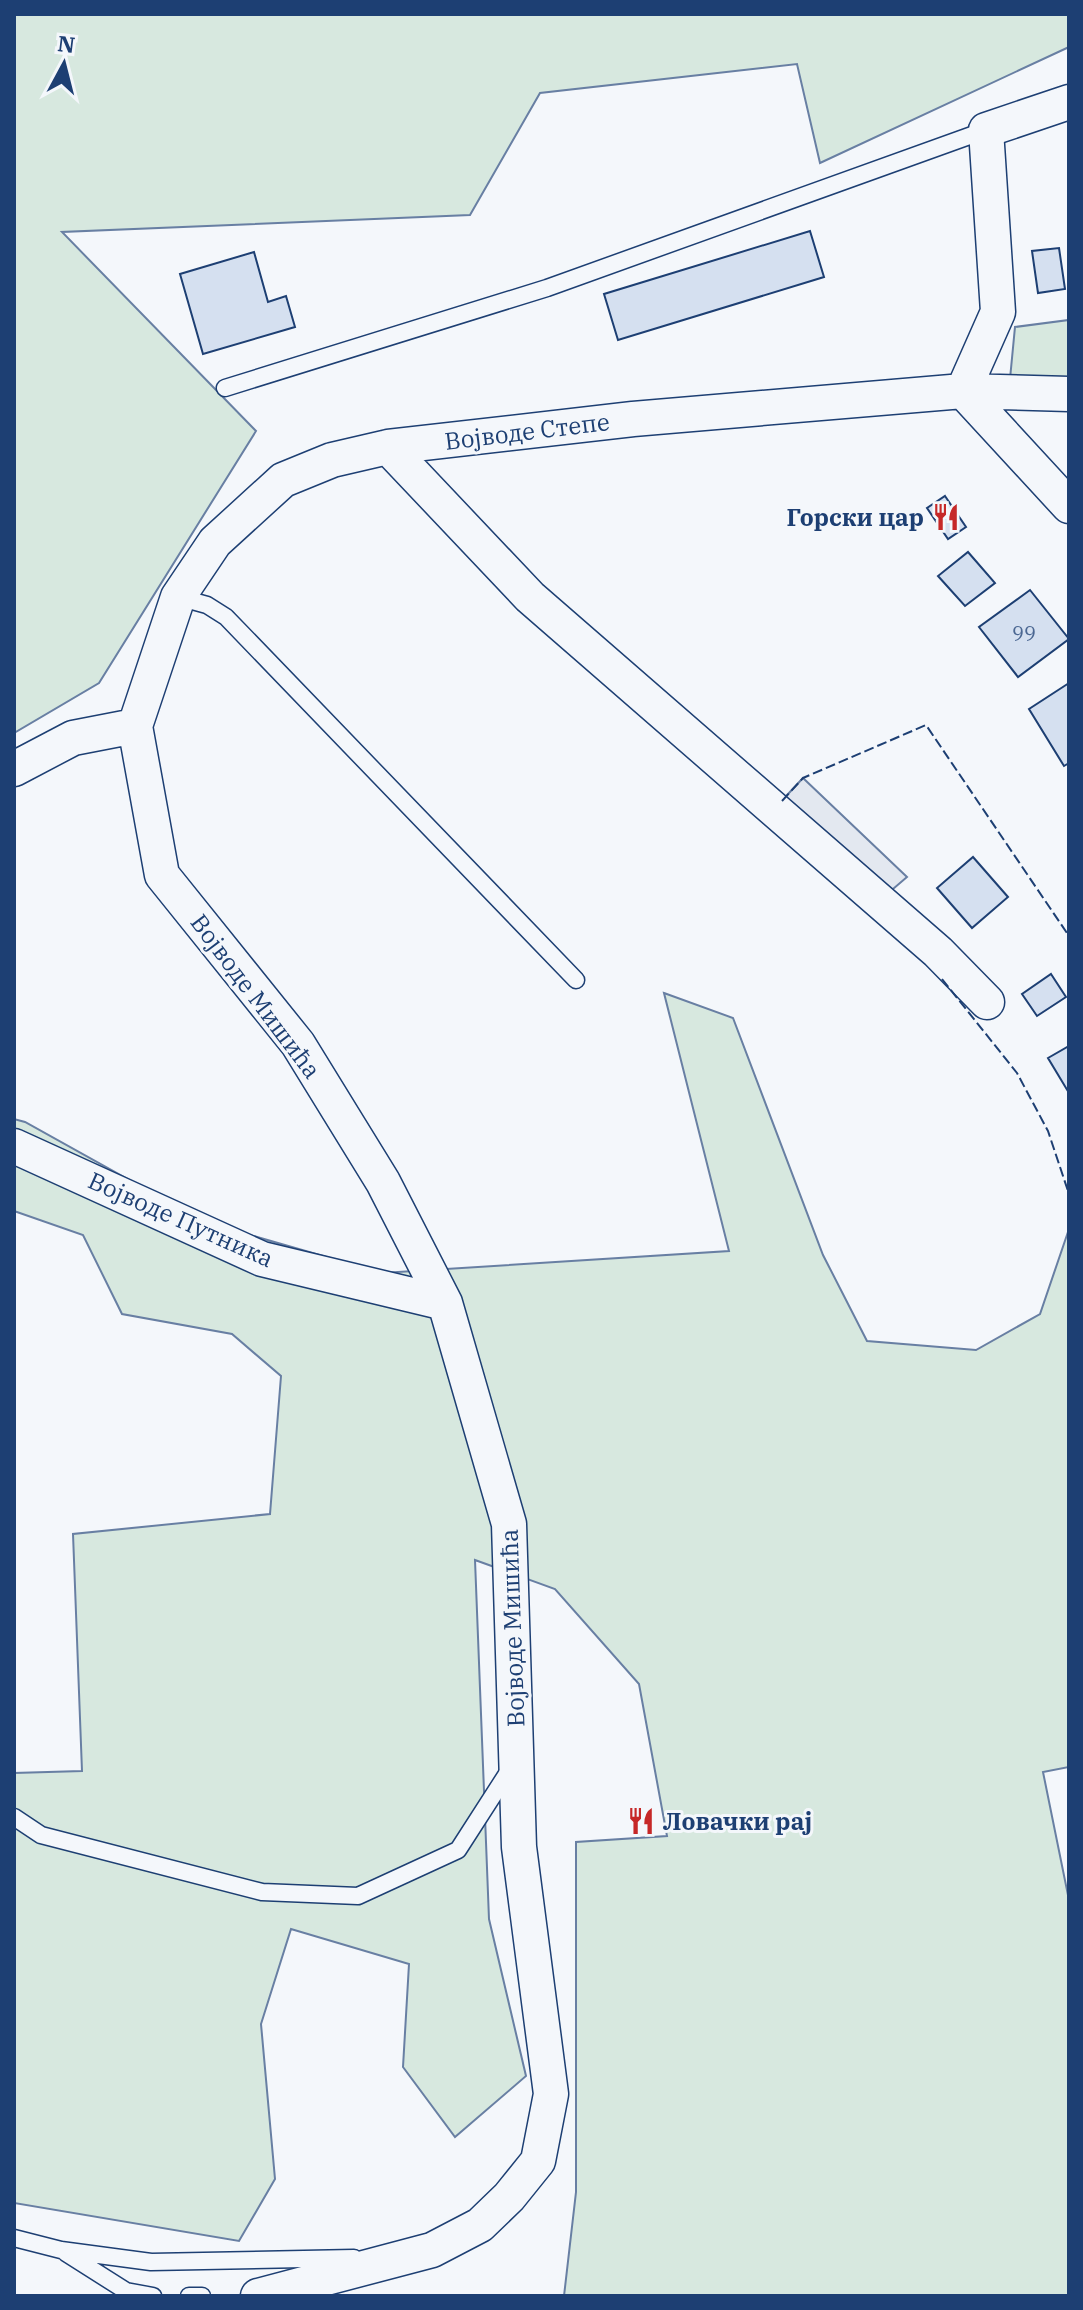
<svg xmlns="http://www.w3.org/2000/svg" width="1083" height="2310" viewBox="0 0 1083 2310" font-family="'IBM Plex Serif',serif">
<rect width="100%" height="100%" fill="#f4f7fb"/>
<path fill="#d7e8df" stroke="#687fa3" stroke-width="2" d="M14,14H1069V47L820,163L797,64L540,93L470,215L62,232L256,431L99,683L14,733Z
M1069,320V378L1010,379L1015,327Z
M664,993L733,1018L823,1255L867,1341L976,1350L1040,1314L1069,1229V1767L1043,1772L1069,1900V2296H564L576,2192V1842L667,1836L639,1684L555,1589L475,1560L489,1919L526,2076L455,2137L403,2067L409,1964L291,1929L261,2024L275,2179L239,2241L14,2203V1773L82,1771L73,1534L270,1514L281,1376L232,1334L122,1314L83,1235L14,1211V1119L25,1122L205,1222L382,1273L729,1251Z"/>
<path fill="#e3e8f0" stroke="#687fa3" stroke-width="2" d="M803,778L907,877L879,901L774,809Z"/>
<path fill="#d5e0f0" stroke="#1d3f73" stroke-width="2" d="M810,231L824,277L618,340L604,294Z
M1059,248L1065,289L1038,293L1032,251Z
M254,252L268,302L286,296L295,327L203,354L180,274Z
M945,496L966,527L948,539L927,508Z
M968,552L995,583L965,606L938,576Z
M1030,590L1069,639L1018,677L979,627Z
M1069,683V763L1064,766L1029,709Z
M973,857L1008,897L972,928L937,888Z
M1051,974L1066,997L1037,1016L1022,994Z
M1069,1046V1093L1048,1058Z"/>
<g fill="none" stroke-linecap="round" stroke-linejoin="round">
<g stroke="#1d3f73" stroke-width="19">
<path id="lane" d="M225,388L547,288L986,130
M178,597L207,605L226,617L576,980
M14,1817L41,1835L262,1892L358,1896L458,1850L512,1766
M14,2238L61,2250L151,2262L354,2258
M66,2253L126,2291L153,2296
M189,2296H202"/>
</g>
<g stroke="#1d3f73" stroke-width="37">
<path id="street" d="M1069,102L986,130L998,312L963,391L1069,506
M388,447L530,597L938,952L987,1002
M14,769L73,738L135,726
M14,1146L262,1259L445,1303
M258,2296L432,2250L480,2225L509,2197L538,2161L551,2094L519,1847L509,1524L445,1303L383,1182L298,1044L162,875L135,726L178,597L215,542L283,480L332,460L388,447L633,419L963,391L1069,394"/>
</g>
<use href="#lane" stroke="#f4f7fb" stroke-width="16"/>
<use href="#street" stroke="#f4f7fb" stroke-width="34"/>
<path stroke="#1d3f73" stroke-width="2" stroke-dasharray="10 4" stroke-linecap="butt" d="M782,801L803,778L926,725L1069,936
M942,979L1017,1073L1048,1131L1069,1194"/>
</g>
<defs>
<g id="restaurant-bare" transform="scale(2.16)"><path d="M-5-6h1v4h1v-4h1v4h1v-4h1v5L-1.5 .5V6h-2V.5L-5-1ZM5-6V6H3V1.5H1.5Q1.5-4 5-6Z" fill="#c62828" stroke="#f4f7fb" stroke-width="2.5" paint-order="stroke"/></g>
</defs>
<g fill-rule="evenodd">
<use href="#restaurant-bare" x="946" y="517"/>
<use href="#restaurant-bare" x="641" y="1821"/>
</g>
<g text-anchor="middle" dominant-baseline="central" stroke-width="6" stroke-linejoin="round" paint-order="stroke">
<g font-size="20" fill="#4b6792">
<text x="1024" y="633">99</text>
</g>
<g font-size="24" fill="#1d3f73" stroke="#f4f7fb">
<text transform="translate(527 431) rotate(-7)">Војводе Степе</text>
<text transform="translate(256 996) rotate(53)">Војводе Мишића</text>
<text transform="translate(181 1219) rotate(24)">Војводе Путника</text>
<text transform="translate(512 1628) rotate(-92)">Војводе Мишића</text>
</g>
<g font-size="24" font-weight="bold" fill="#1d3f73" stroke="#f4f7fb" text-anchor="end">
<text x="924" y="517">Горски цар</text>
<text x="663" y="1821" text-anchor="start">Ловачки рај</text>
</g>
</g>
<rect width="1083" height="2310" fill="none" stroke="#1d3f73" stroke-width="32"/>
<g transform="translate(64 64) rotate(7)" stroke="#f4f7fb" stroke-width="6" paint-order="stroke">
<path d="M0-6L14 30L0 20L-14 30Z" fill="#1d3f73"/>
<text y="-12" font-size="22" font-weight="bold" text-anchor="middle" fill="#1d3f73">N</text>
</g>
</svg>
